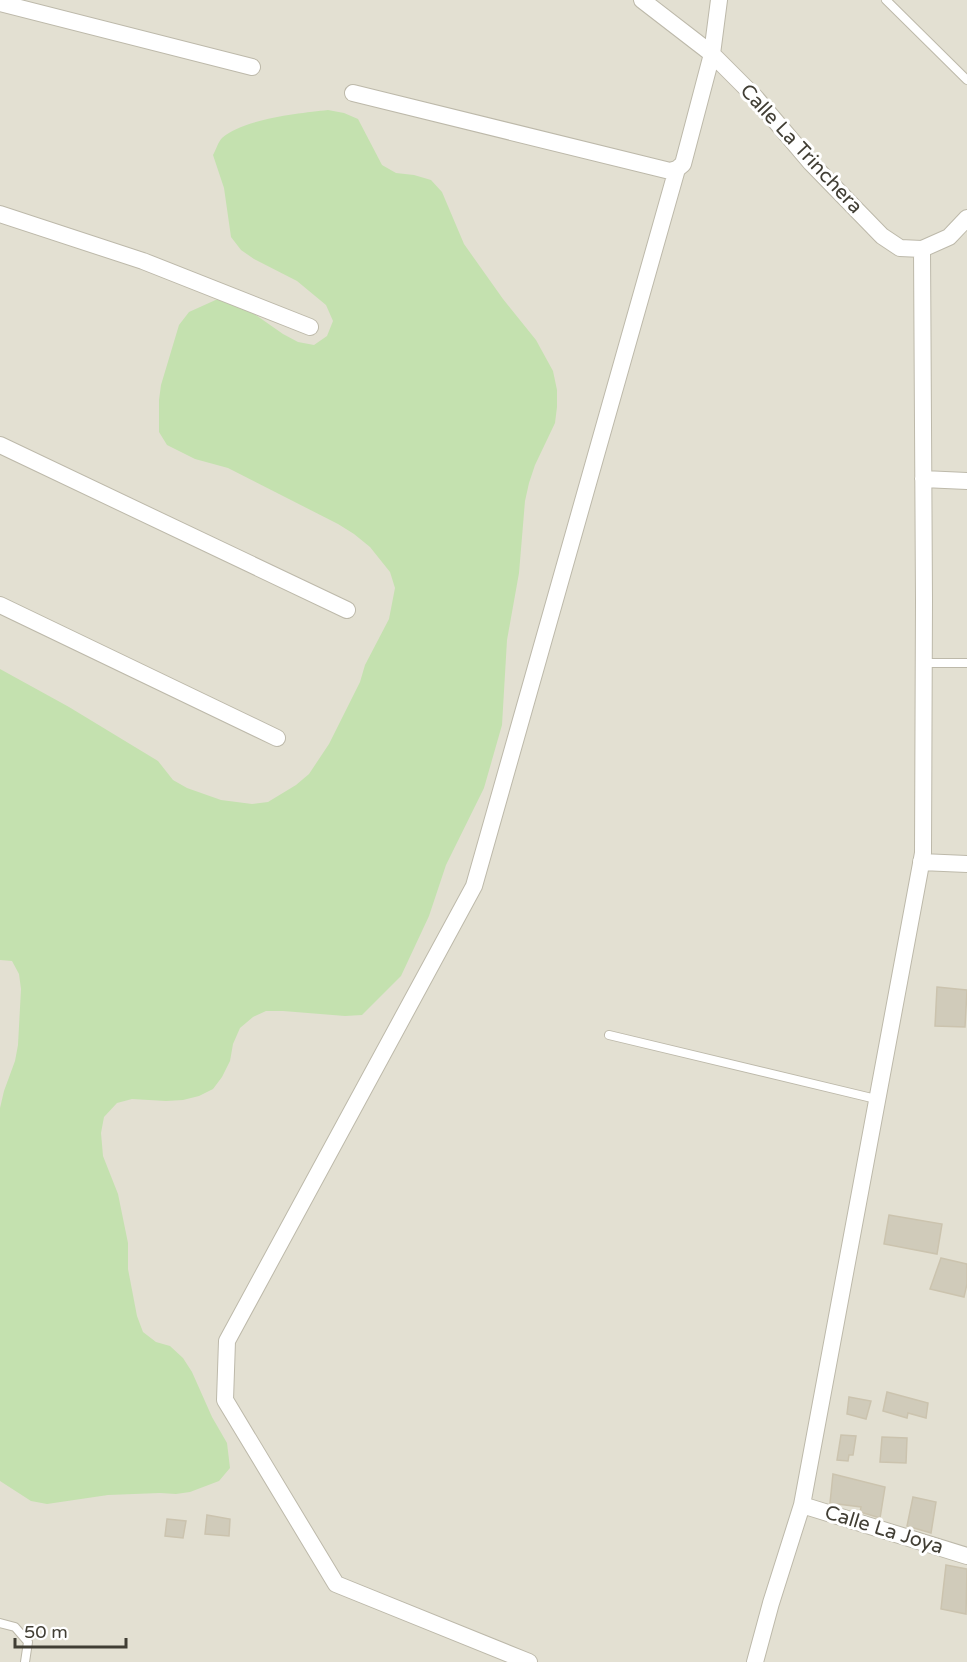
<svg xmlns="http://www.w3.org/2000/svg" width="967" height="1662" viewBox="0 0 967 1662" font-family="'Varela Round',sans-serif">
<rect width="100%" height="100%" fill="#f0eee3"/>
<path fill="#e3e0d2" d="M0,0H967V1662H0Z"/>
<path fill="#c4e1af" d="M328,110L344,113L358,119L382,165L396,173L414,175L431,180L442,192L464,244L503,299L536,340L553,371L557,390V407L555,423L535,465L529,483L525,501L519,573L507,640L502,725L484,788L446,865L429,916L401,976L362,1015L345,1016L283,1011H266L253,1017L240,1028L233,1044L230,1061L222,1077L213,1089L199,1096L183,1100L166,1101L132,1099L117,1103L104,1117L101,1133L103,1156L118,1194L128,1243V1269L137,1316L143,1332L156,1342L170,1346L183,1358L192,1372L212,1417L227,1443L230,1468L219,1481L190,1492L176,1494L160,1493L108,1495L47,1504L31,1501L0,1481V1108L4,1091L15,1061L18,1045L21,989L19,974L12,961L0,960V669L69,707L158,761L173,780L187,788L221,800L252,804L268,802L296,785L309,774L329,744L360,682L365,665L389,619L395,588L390,572L370,547L354,534L338,524L228,468L195,459L167,445L159,432V400L161,385L179,325L189,312L220,298L237,302L283,334L298,342L314,345L327,336L333,321L326,305L297,281L254,259L241,250L231,237L224,188L213,155C216,150 218,142 222,138C243,119 300,113 328,110Z"/>
<path fill="#d0cbba" stroke="#cbc3ae" stroke-width="1.5" d="M937,987L967,990L965,1027L935,1026Z
M889,1215L942,1224L937,1254L884,1244Z
M941,1258L967,1264V1284L964,1297L930,1289Z
M887,1392L928,1403L926,1418L908,1413L907,1418L883,1411Z
M849,1397L871,1401L866,1419L847,1414Z
M841,1435L856,1436L853,1455H849L848,1461L837,1460Z
M882,1437L907,1438L906,1463L880,1462Z
M833,1474L885,1487L880,1518L860,1512L861,1507L830,1503Z
M913,1497L936,1502L931,1533L907,1526Z
M207,1515L230,1519L229,1536L205,1534Z
M167,1519L186,1521L183,1538L165,1536Z
M946,1565L967,1569L966,1614L941,1609Z"/>
<g fill="none" stroke-linecap="round" stroke-linejoin="round">
<g stroke="#bdb9aa" stroke-width="10">
<path id="service" d="M886,0L967,80
M924,663H967
M609,1035L876,1099
M0,1623L15,1627L28,1642L25,1662"/>
</g>
<g stroke="#bdb9aa" stroke-width="18">
<path id="minor" d="M642,0L712,54L755,97L811,163L882,236L900,248L922,249L949,237L967,218
M0,3L252,67
M353,93L670,171L677,169
M0,214L143,261L310,327
M0,445L347,610
M923,479L967,481
M0,605L277,738
M921,862L967,864
M802,1505L967,1556
M529,1662L336,1584L225,1400L227,1341L474,886L677,169L683,164L712,54L719,0
M755,1662L771,1603L802,1505L923,853L924,600L922,249"/>
</g>
<use href="#service" stroke="#fff" stroke-width="8"/>
<use href="#minor" stroke="#fff" stroke-width="16"/>
</g>
<g text-anchor="middle" dominant-baseline="central" stroke-width="6" stroke-linejoin="round" paint-order="stroke">
<g font-size="20" fill="#413e34" stroke="#fff">
<text transform="translate(801 149) rotate(47)">Calle La Trinchera</text>
<text transform="translate(884 1530) rotate(17)">Calle La Joya</text>
</g>
</g>
<path d="M15 1638v9h111v-9" fill="none" stroke="#413e34" stroke-width="3"/>
<text x="24" y="1638" font-size="18" fill="#413e34" stroke="#ffffff" stroke-width="4.5" paint-order="stroke">50 m</text>
</svg>
